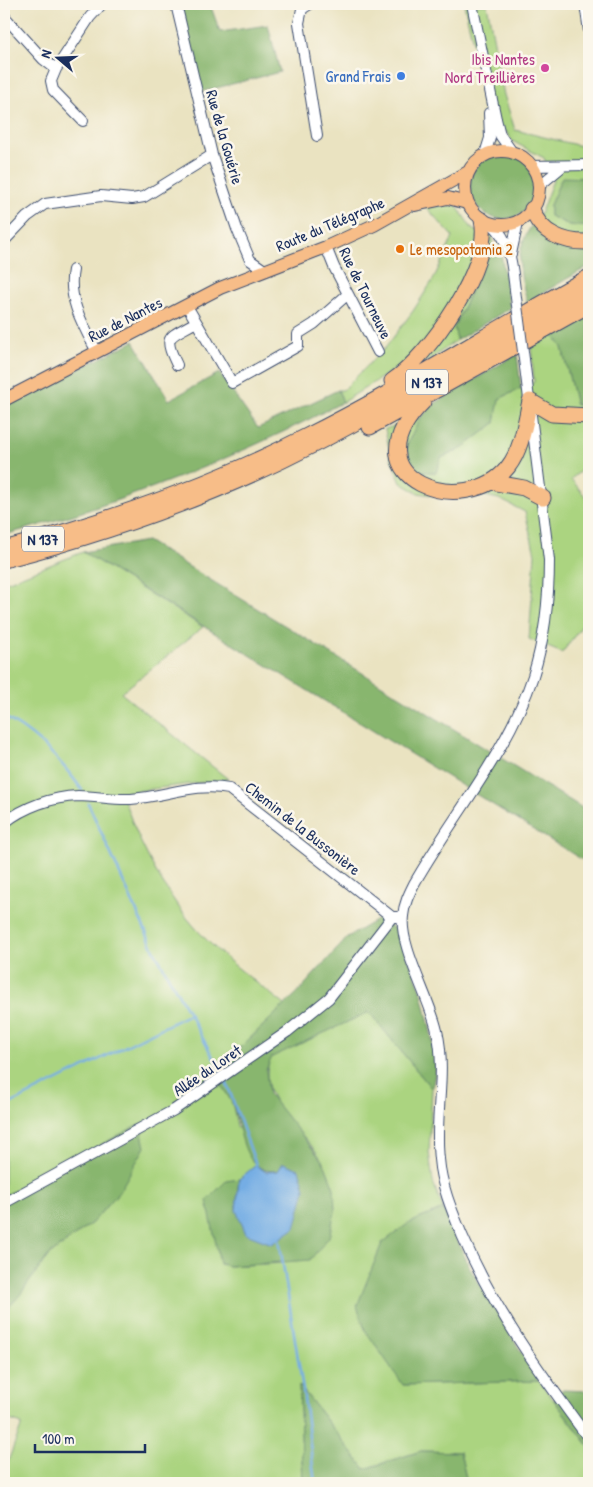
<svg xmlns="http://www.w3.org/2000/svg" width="593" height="1487" viewBox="0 0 593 1487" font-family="'Patrick Hand',sans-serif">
<rect width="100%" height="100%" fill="#fbf7ec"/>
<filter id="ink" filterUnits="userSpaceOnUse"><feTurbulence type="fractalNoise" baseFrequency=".02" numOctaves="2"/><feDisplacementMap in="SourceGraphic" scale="10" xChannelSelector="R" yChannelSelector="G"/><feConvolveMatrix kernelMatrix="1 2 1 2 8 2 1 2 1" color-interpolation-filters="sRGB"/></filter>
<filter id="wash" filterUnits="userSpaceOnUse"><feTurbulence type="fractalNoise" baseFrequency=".0096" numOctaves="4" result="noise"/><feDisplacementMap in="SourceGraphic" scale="20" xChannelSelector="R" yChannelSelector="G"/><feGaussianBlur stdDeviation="1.12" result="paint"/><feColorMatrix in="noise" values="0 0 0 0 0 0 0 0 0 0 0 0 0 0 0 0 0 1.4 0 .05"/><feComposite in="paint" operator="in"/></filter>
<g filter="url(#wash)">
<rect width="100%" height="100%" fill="#eae3c1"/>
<path fill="#abd480" stroke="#63826f" d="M464,4H487L504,95L515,130L589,148V178H562L550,205V216L569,225L589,227V248L544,237L532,225L541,212L553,180L544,158L512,141L506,131L484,133C488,96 472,41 464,4Z
M456,205L473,230L493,236L492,247L454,326L457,340L422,365L405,363L343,402L338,390H343L386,347L413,311L433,280L453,237L426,207Z
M553,335L562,347L576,405L589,406V464L571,479L589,501V616L562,653L529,639L535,554L525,512L499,499L485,496L456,499L418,493L401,483L391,459L385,429L421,417L441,458L461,449L495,423L499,399L534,382L531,346Z
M83,552L203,627L121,693L228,779L122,793C136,838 158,881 187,918C213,951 252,979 285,1005L242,1046L210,1068L232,1102L237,1126L266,1172L220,1264L229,1266L284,1263L335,1212C334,1194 332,1180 324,1164C306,1129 252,1101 271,1057L369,1012L432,1089L429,1152L433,1182L443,1209L409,1223L403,1385L539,1381L589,1446V1483H467L460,1452L421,1451L365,1469L299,1385L303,1483H4V1472L22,1424L4,1418V1312L19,1296L48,1256L93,1222L140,1124L4,1196V583Z"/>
<path fill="#88b66e" stroke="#527266" d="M180,4H210L220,32L268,25L280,72L200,92Z
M470 186a33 33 0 1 1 66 0a33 33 0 1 1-66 0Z
M562,177L589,178V227L569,225L550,216V205Z
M532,225L544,237L589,248V266L527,302C520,272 513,252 532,225Z
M492,247L501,253L510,308L457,340L454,327Z
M589,317V406L576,405L562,347L553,335Z
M134,341L169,400L219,373L258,428L338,390L343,402C236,458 121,504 4,535V407Z
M517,354L521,388L499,399L495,423L461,449L441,458L436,473L412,470L406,446L421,417L434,404Z
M147,541L589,812V864L83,552Z
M380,918L396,930L421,989L431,1033L436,1069L432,1089L369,1012L272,1057L266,1070L269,1094L324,1163L334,1188L335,1212L329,1237L310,1260L229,1266L220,1264L207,1200L226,1181L239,1179L236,1210L278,1171C239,1174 243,1126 231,1101C225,1090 217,1079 210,1068L242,1046L297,993L348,937Z
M140,1124L145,1147L119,1192L93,1222L48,1256L19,1296L4,1312V1196Z
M443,1209L471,1270L539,1381L403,1385L365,1330L357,1306L382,1243L409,1223Z
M299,1385L365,1469L421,1451L460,1452L467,1483H303Z
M562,1390L589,1391V1446L554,1400Z"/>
<path fill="#75ade4" stroke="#486ea1" d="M283,1163L299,1169L305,1189L295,1228L272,1244L246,1234L236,1210L239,1179L256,1165L266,1172L278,1171Z"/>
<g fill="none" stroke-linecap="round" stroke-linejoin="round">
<path stroke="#75ade4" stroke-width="2.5" d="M4,717C36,734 61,760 82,790
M88,803L155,952L222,1073
M226,1081L256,1165
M4,1107L190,1014
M279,1239L303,1390L315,1483"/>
</g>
</g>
<g filter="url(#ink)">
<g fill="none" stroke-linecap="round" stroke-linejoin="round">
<g stroke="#3a4a6d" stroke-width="12">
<path id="minor" d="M176,4L212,155L237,229L250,260L263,269
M310,4L302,9L299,23L317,136
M472,4L496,119L500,135L512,152
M585,4L589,31
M4,16L43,59L56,69L90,17L102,4
M56,69L51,81L53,90L83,121
M485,154L490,138L489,113
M531,166L589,165
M539,186L563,166
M493,225C511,241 512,267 515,290
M4,241L27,217L45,204L101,196L132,199L144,197L212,155
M326,247L334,267L378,352
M511,254L518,222
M73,270C67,299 84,327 97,352
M187,306L232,383L298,346V334L314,324L348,294
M177,365C162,334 169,338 196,322
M525,367L549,560C549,599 545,638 533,676C508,752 453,815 414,884C409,894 404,904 403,916C399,947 430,998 437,1031C447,1073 434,1117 439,1159C441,1185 452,1211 462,1235C494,1310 541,1374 589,1439
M4,823C24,807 52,797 78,796C96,796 114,800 131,799C164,797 196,782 229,789L392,917H399
M4,1203L174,1110L287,1032L329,998L392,917"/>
</g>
<g stroke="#3a4a6d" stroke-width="14">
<path id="major" d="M465 188a37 37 0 1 1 74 0a37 37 0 1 1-74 0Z
M415,205L448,198L467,203
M4,400L220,288L326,247L374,225L468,172"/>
</g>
<g stroke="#3a4a6d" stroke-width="17">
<path id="highway" d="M532,209C540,234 565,243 589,242
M392,381C428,357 493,265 482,220
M423,402C345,481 467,520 508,467C522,449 525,423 530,401L552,414L589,416
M370,427L589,305
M491,482L524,488L543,498
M4,549C108,521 209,486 305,437C402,389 494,329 589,277
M4,560C113,532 219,494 319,442C411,395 499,339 589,289"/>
</g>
<use href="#minor" stroke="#fff" stroke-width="10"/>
<use href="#major" stroke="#f7bd88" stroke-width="12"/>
<use href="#highway" stroke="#f7bd88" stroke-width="15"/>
<g stroke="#3a4a6d" stroke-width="12" stroke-linecap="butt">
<path id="minor-bridge" d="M515,290L525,367"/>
</g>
<use href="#minor-bridge" stroke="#fff" stroke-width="10"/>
</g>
</g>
<circle fill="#d1479c" stroke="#fbf7ec" stroke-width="2" cx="545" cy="68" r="5"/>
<circle fill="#3f7fe0" stroke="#fbf7ec" stroke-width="2" cx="401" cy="76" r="5"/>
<circle fill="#e8710a" stroke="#fbf7ec" stroke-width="2" cx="400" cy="249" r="5"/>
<g text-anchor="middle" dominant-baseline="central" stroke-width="5" stroke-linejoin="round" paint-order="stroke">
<g fill="#fbf7ec" stroke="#5e6b89" stroke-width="1">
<rect x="406" y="369.5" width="42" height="25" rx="4"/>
<rect x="22" y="526.5" width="42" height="25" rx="4"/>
</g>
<g font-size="15" font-weight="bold" fill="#1b2f5e">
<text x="427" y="382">N 137</text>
<text x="43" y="539">N 137</text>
</g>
<g font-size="16" fill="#b23c85" stroke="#fbf7ec" text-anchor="end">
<text x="535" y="59">Ibis Nantes<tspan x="535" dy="18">Nord Treillières</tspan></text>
</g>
<g font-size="16" fill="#366cbe" stroke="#fbf7ec" text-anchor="end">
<text x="391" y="76">Grand Frais</text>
</g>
<g font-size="16" fill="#1b2f5e" stroke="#fbf7ec">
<text transform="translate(225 137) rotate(74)">Rue de la Gouérie</text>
<text transform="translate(330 224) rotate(-23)">Route du Télégraphe</text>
<text transform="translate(366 293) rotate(64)">Rue de Tourneuve</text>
<text transform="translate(125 319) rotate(-27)">Rue de Nantes</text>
<text transform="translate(303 828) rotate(38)">Chemin de la Bussonière</text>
<text transform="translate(207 1070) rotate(-34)">Allée du Loret</text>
</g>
<g font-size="16" fill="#c56008" stroke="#fbf7ec" text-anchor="start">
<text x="410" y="249">Le mesopotamia 2</text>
</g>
</g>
<rect width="593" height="1487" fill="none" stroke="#fbf7ec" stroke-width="20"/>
<g transform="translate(58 58) rotate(289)" stroke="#fbf7ec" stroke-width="4" paint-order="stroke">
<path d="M0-4L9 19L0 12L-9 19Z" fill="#1b2f5e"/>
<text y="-8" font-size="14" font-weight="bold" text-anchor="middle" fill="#1b2f5e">N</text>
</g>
<path d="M35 1444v8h110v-8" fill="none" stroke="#1b2f5e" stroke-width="2.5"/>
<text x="42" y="1444" font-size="15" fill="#1b2f5e" stroke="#fbf7ec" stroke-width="4" paint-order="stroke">100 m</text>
</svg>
